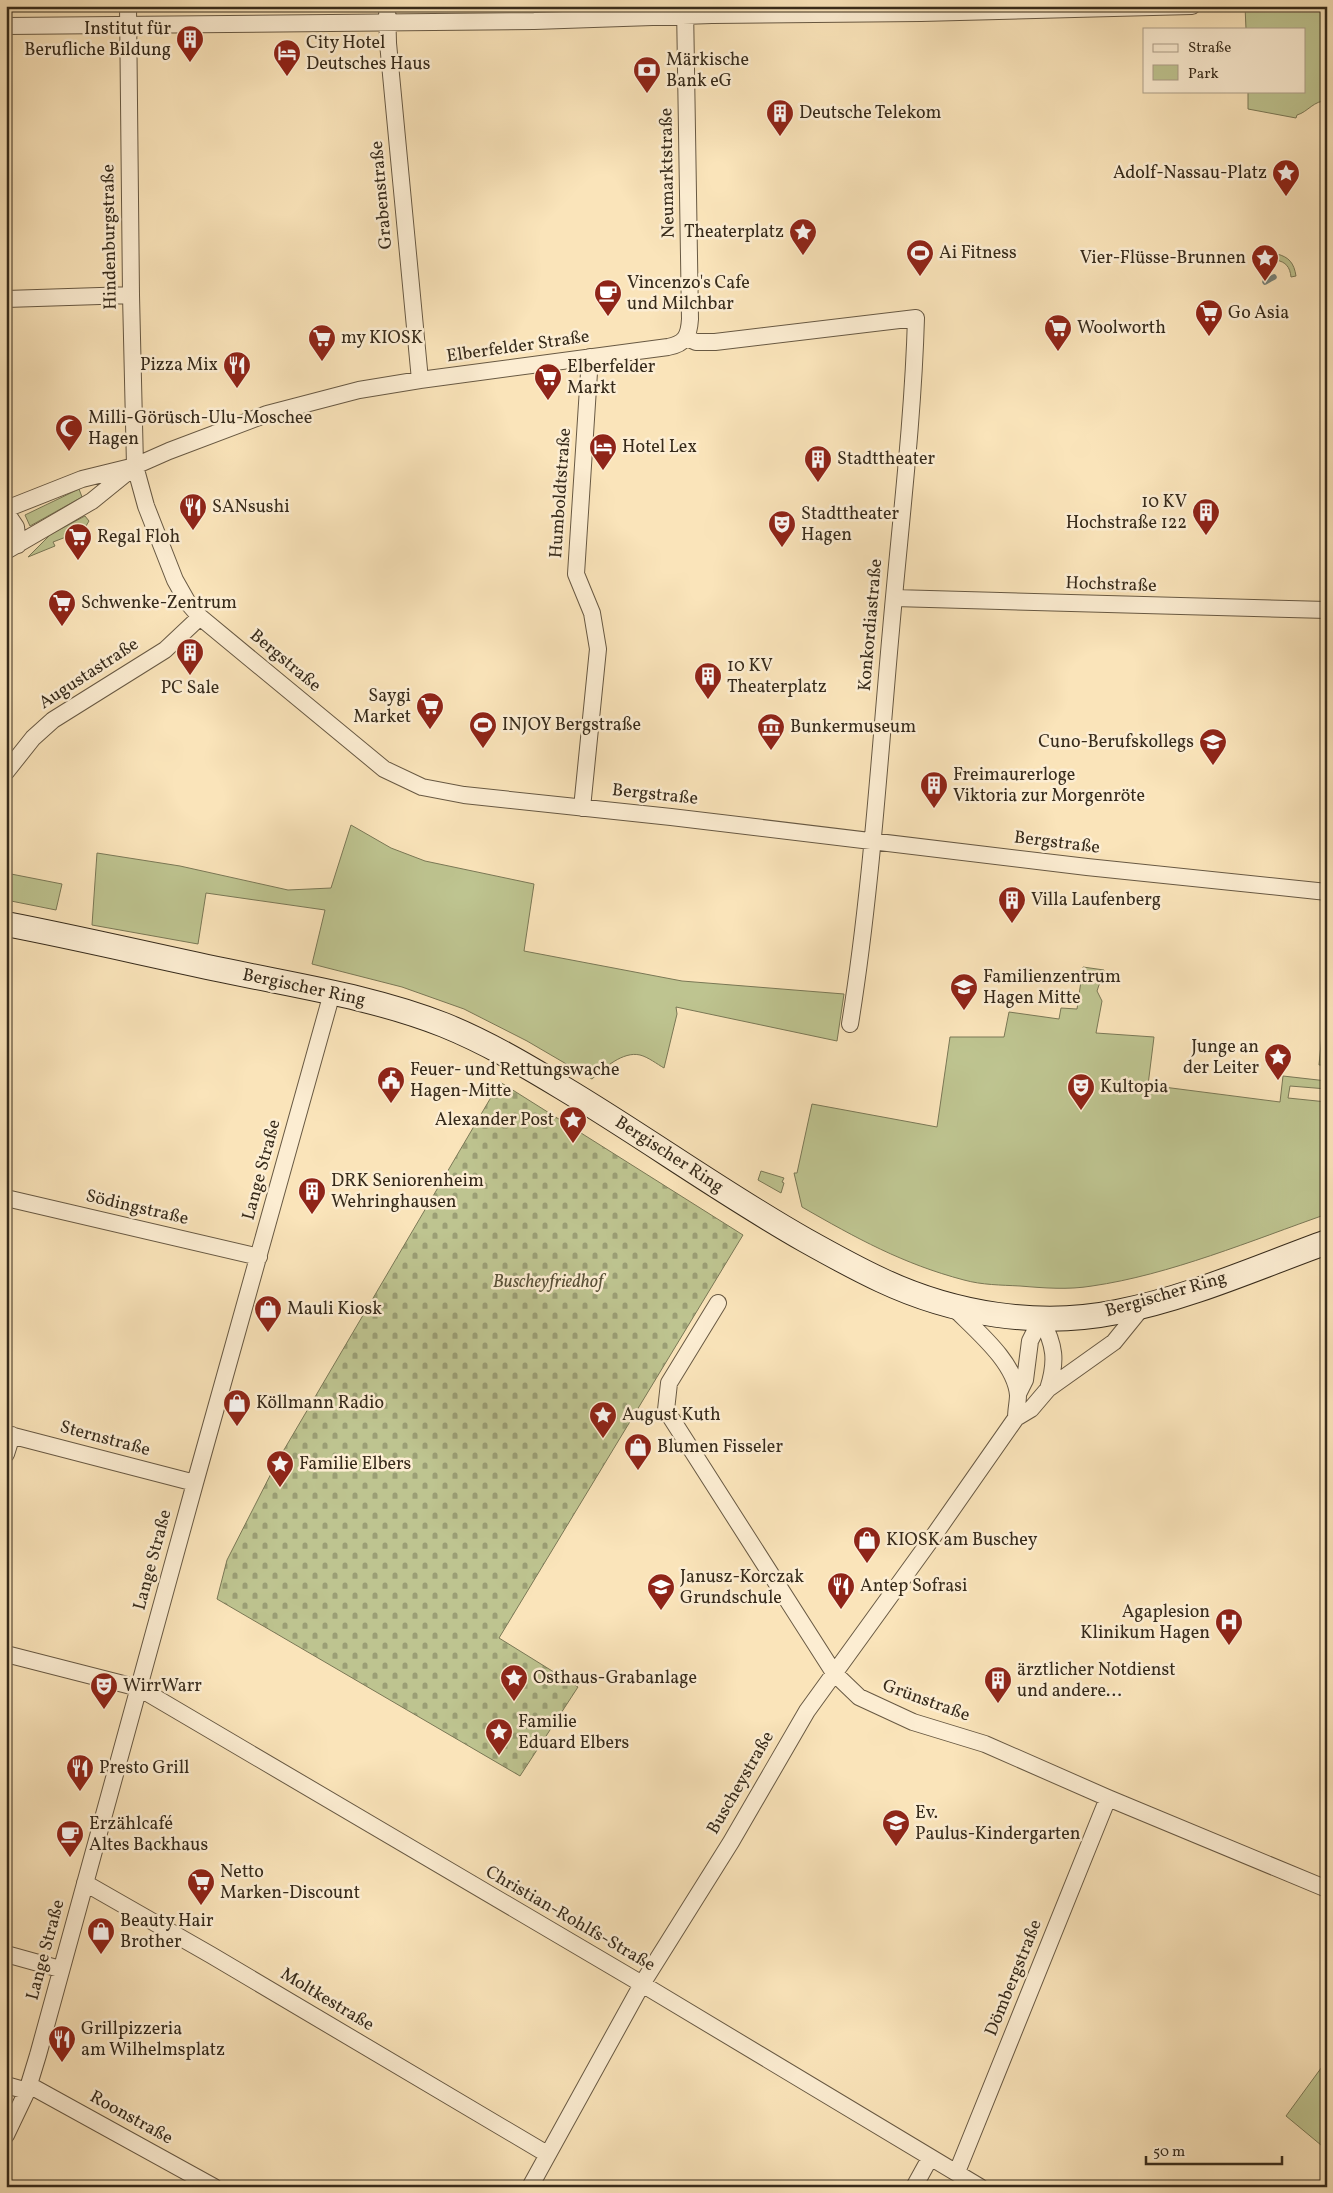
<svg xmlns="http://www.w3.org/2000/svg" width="1333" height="2193" viewBox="0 0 1333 2193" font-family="Vollkorn,serif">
<defs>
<pattern id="cemetery-stones" width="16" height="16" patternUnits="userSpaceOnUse" patternTransform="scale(1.25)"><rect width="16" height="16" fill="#bec490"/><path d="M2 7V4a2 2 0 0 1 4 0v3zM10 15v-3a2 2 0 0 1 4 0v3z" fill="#9b9f75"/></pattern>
</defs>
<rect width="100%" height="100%" fill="#fae4ba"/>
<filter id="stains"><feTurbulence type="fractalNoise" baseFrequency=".004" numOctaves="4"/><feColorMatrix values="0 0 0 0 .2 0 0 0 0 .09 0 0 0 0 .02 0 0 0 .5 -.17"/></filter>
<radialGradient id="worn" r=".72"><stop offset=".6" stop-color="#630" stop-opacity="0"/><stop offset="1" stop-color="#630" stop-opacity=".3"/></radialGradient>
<path fill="#bec490" stroke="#7a7856" d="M1245,6H1327V101C1314,100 1308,112 1297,115L1296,118L1248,109V91H1304V29H1246Z
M1277,254C1289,257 1294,263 1296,276L1291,277C1290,267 1286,262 1276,260Z
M79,489L82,497L30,526L25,515Z
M85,516L89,521L80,536L68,541L66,537L53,542L55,546L28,557L51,534Z
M351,825L391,848L425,861L534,884L524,951L682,981L844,994L837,1041L676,1007L677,1014L664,1068C657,1064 648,1057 640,1055C623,1051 604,1068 592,1079L527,1041L464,1009L402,987L312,964L325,910L206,893L198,944L92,925L97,853L180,866L288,890L331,888Z
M6,873L62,884L56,910L6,900Z
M1083,967L1104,970L1097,991L1102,1001L1096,1033L1154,1037L1148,1085L1280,1102L1283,1076L1327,1081V1089L1290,1086L1288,1098L1327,1102V1214C1253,1240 1169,1275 1092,1286C1068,1290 1044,1288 1020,1286C1001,1285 982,1285 964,1280C903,1264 856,1238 802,1207L794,1173H797L812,1104L937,1127L950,1037H1004L1009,1012L1059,1019L1061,1008L1077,1009Z
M1326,992H1327V1065H1319Z
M761,1171L784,1178L782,1182L784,1183L781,1193L758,1180Z
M1327,2060V2150L1286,2116Z"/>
<path fill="url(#cemetery-stones)" stroke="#7a7856" d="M500,1082L743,1235L499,1638L578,1687L520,1776L217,1599L227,1560L278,1460Z"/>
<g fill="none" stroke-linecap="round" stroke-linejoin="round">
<path stroke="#77827a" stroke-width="5.5" d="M1265,282L1274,277"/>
<g stroke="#685943" stroke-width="18">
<path id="street" d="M128,6L131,295L135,466L146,506L175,580L188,603L200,617L384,769L422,787L464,795L671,817L1087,867L1327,892
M387,6L388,43L420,380
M6,26L534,21L712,15L921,13L1192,6
M6,299L131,295
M687,338L696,342H715L916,318C913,422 900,526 891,630C879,762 871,894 850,1024
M6,509L82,479L135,466L169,451L267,414L359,390L420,380L668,347C685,344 689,336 690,319L685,6
M6,512L16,527L18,545
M6,551L92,501L129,471
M894,598L1327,610
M6,772L33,738L53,720L165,650L200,617
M582,808L598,649L592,613L576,574L590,357
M6,1198L259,1257
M718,1303L669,1383L666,1410L834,1673L859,1697L913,1722L985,1744L1108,1798L1327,1889
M952,1306C974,1329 1015,1361 1018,1395C1018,1402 1016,1410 1016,1418
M1041,1319C1055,1345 1057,1361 1048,1389
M1018,1394L1025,1380L1030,1341L1041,1319
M6,1434L195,1483
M6,1454L12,1435
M6,1654L139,1688L642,1984L980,2187
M85,1883L211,1955L547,2154
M6,1954L60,1969
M6,2085L27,2091
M29,2085L214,2187
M6,2135L27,2091L38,2055L195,1483L332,993
M957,2172L1108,1798
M530,2187L642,1984L731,1842L807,1711L930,1541L1016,1418L1031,1409L1048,1389L1114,1342L1144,1305
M914,2187L930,2158"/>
</g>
<g stroke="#372b1b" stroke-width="26">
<path id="secondary" d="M6,924C79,938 150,955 222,970C297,986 373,997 444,1025C486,1042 525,1065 563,1088C645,1137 722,1193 805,1240C830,1254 855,1268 881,1280C953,1314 1038,1328 1117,1312C1189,1298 1258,1267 1327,1242"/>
</g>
<use href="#street" stroke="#fcedd2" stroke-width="16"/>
<use href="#secondary" stroke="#fcedd2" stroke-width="24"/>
</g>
<defs>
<g id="building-pin" transform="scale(1.4375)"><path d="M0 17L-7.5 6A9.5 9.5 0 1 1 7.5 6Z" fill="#8f2418" stroke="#fcedd2"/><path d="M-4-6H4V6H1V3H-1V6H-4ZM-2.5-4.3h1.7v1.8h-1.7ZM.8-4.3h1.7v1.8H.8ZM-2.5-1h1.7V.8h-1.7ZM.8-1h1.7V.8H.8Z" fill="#fff"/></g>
<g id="hotel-pin" transform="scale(1.4375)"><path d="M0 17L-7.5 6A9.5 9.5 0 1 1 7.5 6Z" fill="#8f2418" stroke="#fcedd2"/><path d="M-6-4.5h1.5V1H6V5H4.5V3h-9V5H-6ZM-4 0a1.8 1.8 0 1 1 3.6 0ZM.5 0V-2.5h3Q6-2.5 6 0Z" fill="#fff"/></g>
<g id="bank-pin" transform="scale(1.4375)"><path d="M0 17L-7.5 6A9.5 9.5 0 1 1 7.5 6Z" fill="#8f2418" stroke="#fcedd2"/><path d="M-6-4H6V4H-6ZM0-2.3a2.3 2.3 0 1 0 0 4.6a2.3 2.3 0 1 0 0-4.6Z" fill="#fff"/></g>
<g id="sight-pin" transform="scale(1.4375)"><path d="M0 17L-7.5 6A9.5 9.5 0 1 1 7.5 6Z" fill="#8f2418" stroke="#fcedd2"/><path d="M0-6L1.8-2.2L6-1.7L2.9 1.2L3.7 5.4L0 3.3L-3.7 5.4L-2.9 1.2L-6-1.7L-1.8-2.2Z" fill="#fff"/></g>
<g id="stadium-pin" transform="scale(1.4375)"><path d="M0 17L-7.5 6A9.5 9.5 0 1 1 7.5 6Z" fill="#8f2418" stroke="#fcedd2"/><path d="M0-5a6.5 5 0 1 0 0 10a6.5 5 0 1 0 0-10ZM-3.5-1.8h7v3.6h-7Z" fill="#fff"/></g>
<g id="cafe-pin" transform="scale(1.4375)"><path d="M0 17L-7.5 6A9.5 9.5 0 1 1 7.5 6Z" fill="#8f2418" stroke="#fcedd2"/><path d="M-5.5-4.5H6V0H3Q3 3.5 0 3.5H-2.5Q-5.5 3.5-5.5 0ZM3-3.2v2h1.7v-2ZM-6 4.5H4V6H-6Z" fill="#fff"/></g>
<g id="supermarket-pin" transform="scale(1.4375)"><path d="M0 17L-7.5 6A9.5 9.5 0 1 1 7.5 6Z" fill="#8f2418" stroke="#fcedd2"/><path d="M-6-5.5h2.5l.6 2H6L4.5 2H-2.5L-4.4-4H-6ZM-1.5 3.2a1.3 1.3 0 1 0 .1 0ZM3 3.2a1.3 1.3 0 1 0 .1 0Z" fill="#fff"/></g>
<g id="restaurant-pin" transform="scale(1.4375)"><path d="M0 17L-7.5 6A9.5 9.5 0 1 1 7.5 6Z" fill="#8f2418" stroke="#fcedd2"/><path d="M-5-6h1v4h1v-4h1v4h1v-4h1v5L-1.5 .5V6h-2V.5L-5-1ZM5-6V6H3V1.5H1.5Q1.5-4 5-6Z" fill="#fff"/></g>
<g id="mosque-pin" transform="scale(1.4375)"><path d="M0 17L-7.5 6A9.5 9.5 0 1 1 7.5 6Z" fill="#8f2418" stroke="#fcedd2"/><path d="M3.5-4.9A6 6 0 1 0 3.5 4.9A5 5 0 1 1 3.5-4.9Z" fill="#fff"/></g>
<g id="theatre-pin" transform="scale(1.4375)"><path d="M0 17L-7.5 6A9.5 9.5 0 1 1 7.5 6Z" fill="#8f2418" stroke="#fcedd2"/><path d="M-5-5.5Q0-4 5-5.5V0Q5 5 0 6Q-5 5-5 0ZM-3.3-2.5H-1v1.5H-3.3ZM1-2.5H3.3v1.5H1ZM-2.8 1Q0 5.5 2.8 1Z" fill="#fff"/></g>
<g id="museum-pin" transform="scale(1.4375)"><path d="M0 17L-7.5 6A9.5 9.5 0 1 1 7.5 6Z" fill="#8f2418" stroke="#fcedd2"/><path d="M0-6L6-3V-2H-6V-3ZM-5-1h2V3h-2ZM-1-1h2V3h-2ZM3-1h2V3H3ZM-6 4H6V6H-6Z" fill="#fff"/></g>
<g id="school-pin" transform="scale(1.4375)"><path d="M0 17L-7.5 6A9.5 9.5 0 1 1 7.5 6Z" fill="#8f2418" stroke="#fcedd2"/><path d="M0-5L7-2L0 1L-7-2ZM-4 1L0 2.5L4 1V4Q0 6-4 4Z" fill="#fff"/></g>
<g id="civic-pin" transform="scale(1.4375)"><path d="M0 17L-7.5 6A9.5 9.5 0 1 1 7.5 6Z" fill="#8f2418" stroke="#fcedd2"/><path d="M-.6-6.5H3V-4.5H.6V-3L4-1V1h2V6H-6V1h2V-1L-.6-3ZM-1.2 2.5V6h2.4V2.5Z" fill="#fff"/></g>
<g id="shop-pin" transform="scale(1.4375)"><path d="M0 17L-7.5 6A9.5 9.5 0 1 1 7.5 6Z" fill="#8f2418" stroke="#fcedd2"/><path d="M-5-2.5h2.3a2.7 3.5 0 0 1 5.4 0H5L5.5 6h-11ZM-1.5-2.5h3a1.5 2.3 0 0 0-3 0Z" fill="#fff"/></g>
<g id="hospital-pin" transform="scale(1.4375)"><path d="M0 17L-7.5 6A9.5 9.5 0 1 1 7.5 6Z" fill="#8f2418" stroke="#fcedd2"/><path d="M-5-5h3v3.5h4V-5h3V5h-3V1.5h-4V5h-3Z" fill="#fff"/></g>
</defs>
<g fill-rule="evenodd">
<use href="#building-pin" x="190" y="39"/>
<use href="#hotel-pin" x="287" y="53"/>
<use href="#bank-pin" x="647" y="70"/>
<use href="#building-pin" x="780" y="113"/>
<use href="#sight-pin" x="1286" y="173"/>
<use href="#sight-pin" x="803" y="232"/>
<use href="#stadium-pin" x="920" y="253"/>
<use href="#sight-pin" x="1265" y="258"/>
<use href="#cafe-pin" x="608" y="293"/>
<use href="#supermarket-pin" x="1209" y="313"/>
<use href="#supermarket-pin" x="1058" y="328"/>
<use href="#supermarket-pin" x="322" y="338"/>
<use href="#restaurant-pin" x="237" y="365"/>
<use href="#supermarket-pin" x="548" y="377"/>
<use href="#mosque-pin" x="69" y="428"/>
<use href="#hotel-pin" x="603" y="447"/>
<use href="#building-pin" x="818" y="459"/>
<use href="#restaurant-pin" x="193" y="507"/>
<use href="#building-pin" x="1206" y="512"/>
<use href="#theatre-pin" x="782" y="524"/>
<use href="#supermarket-pin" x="78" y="537"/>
<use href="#supermarket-pin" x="62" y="603"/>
<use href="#building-pin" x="190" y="652"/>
<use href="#building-pin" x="708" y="676"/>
<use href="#supermarket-pin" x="430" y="706"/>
<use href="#stadium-pin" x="483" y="725"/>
<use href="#museum-pin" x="771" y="727"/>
<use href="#school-pin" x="1213" y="742"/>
<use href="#building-pin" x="934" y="785"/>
<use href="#building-pin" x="1012" y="900"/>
<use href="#school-pin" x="964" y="987"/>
<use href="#sight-pin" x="1278" y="1057"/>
<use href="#civic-pin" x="391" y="1080"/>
<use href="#theatre-pin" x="1081" y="1087"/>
<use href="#sight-pin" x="573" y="1120"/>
<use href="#building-pin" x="312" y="1191"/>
<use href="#shop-pin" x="268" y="1309"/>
<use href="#shop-pin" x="237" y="1403"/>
<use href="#sight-pin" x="603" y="1415"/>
<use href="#shop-pin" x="638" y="1447"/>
<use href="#sight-pin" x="280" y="1464"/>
<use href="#shop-pin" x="867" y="1540"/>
<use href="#restaurant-pin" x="841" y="1586"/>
<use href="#school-pin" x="661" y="1587"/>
<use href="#hospital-pin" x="1229" y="1622"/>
<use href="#sight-pin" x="514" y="1678"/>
<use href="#building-pin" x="998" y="1680"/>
<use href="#theatre-pin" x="104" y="1686"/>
<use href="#sight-pin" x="499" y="1732"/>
<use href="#restaurant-pin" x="80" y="1768"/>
<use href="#school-pin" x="896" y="1823"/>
<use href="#cafe-pin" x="70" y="1834"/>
<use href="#supermarket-pin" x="201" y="1882"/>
<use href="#shop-pin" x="101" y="1931"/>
<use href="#restaurant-pin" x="62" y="2039"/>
</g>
<g text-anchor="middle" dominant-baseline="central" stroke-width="5" stroke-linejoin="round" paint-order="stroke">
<g font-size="18" fill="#372b1b" stroke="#fcedd2" text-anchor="start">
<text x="171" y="29" text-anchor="end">Institut für<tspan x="171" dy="21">Berufliche Bildung</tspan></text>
<text x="306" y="43">City Hotel<tspan x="306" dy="21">Deutsches Haus</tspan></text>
<text x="666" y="60">Märkische<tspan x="666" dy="21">Bank eG</tspan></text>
<text x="799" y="113">Deutsche Telekom</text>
<text x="1267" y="173" text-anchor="end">Adolf-Nassau-Platz</text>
<text x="784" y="232" text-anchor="end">Theaterplatz</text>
<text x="939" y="253">Ai Fitness</text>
<text x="1246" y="258" text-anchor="end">Vier-Flüsse-Brunnen</text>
<text x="627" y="283">Vincenzo's Cafe<tspan x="627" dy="21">und Milchbar</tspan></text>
<text x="1228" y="313">Go Asia</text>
<text x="1077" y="328">Woolworth</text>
<text x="341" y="338">my KIOSK</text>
<text x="218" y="365" text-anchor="end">Pizza Mix</text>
<text x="567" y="367">Elberfelder<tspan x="567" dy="21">Markt</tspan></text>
<text x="88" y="418">Milli-Görüsch-Ulu-Moschee<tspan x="88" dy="21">Hagen</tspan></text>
<text x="622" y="447">Hotel Lex</text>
<text x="837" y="459">Stadttheater</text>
<text x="1187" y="502" text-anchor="end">10 KV<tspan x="1187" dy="21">Hochstraße 122</tspan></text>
<text x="212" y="507">SANsushi</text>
<text x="801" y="514">Stadttheater<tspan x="801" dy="21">Hagen</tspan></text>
<text x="97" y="537">Regal Floh</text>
<text x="81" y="603">Schwenke-Zentrum</text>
<text x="727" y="666">10 KV<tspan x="727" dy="21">Theaterplatz</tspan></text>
<text x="190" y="688" text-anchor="middle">PC Sale</text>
<text x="411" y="696" text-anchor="end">Saygi<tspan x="411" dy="21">Market</tspan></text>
<text x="502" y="725">INJOY Bergstraße</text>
<text x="790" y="727">Bunkermuseum</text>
<text x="1194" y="742" text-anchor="end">Cuno-Berufskollegs</text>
<text x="953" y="775">Freimaurerloge<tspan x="953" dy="21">Viktoria zur Morgenröte</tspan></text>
<text x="1031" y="900">Villa Laufenberg</text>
<text x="983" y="977">Familienzentrum<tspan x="983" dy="21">Hagen Mitte</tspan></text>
<text x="1259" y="1047" text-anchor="end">Junge an<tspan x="1259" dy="21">der Leiter</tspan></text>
<text x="410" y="1070">Feuer- und Rettungswache<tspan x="410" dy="21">Hagen-Mitte</tspan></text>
<text x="1100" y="1087">Kultopia</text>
<text x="554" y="1120" text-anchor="end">Alexander Post</text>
<text x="331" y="1181">DRK Seniorenheim<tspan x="331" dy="21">Wehringhausen</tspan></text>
<text x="287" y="1309">Mauli Kiosk</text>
<text x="256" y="1403">Köllmann Radio</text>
<text x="622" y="1415">August Kuth</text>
<text x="657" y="1447">Blumen Fisseler</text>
<text x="299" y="1464">Familie Elbers</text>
<text x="886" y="1540">KIOSK am Buschey</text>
<text x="680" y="1577">Janusz-Korczak<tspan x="680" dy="21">Grundschule</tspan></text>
<text x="860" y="1586">Antep Sofrasi</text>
<text x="1210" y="1612" text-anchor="end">Agaplesion<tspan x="1210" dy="21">Klinikum Hagen</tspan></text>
<text x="1017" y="1670">ärztlicher Notdienst<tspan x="1017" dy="21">und andere...</tspan></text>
<text x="533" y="1678">Osthaus-Grabanlage</text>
<text x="123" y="1686">WirrWarr</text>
<text x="518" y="1722">Familie<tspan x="518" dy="21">Eduard Elbers</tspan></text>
<text x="99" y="1768">Presto Grill</text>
<text x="915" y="1813">Ev.<tspan x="915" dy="21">Paulus-Kindergarten</tspan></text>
<text x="89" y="1824">Erzählcafé<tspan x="89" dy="21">Altes Backhaus</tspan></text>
<text x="220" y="1872">Netto<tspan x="220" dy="21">Marken-Discount</tspan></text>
<text x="120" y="1921">Beauty Hair<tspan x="120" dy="21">Brother</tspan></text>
<text x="81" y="2029">Grillpizzeria<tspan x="81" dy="21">am Wilhelmsplatz</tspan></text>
</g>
<g font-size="18" fill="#372b1b" stroke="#fcedd2">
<text transform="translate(668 173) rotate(-91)">Neumarktstraße</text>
<text transform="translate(382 195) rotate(-95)">Grabenstraße</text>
<text transform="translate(110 237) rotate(-91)">Hindenburgstraße</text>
<text transform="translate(518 347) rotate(-8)">Elberfelder Straße</text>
<text transform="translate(561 493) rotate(-86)">Humboldtstraße</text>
<text transform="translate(1111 585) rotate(2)">Hochstraße</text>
<text transform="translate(871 625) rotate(-85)">Konkordiastraße</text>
<text transform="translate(285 661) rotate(40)">Bergstraße</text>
<text transform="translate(89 674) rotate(-33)">Augustastraße</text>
<text transform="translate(655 795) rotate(6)">Bergstraße</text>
<text transform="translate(1057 843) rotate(7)">Bergstraße</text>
<text transform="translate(304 988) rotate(12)">Bergischer Ring</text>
<text transform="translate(669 1155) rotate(33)">Bergischer Ring</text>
<text transform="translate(262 1170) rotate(-75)">Lange Straße</text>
<text transform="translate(137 1208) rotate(13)">Södingstraße</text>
<text transform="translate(1166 1295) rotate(-16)">Bergischer Ring</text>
<text transform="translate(105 1439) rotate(15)">Sternstraße</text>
<text transform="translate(153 1560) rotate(-75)">Lange Straße</text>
<text transform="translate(926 1701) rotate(20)">Grünstraße</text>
<text transform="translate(741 1783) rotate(-60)">Buscheystraße</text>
<text transform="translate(570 1919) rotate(30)">Christian-Rohlfs-Straße</text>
<text transform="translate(46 1950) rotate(-75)">Lange Straße</text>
<text transform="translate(1014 1978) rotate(-68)">Dömbergstraße</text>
<text transform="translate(327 2000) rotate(31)">Moltkestraße</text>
<text transform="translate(131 2118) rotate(29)">Roonstraße</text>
</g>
<g font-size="18" font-style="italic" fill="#595138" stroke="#fcedd2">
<text x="548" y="1282">Buscheyfriedhof</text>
</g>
</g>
<rect width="1333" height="2193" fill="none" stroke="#fae4ba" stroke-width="25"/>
<rect x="8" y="8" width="1318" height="2178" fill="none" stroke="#372b1b" stroke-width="2.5"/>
<rect x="12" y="12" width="1308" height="2168" fill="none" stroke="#372b1b"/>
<rect x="1143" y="28" width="162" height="65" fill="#fcedd2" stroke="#ad9f89"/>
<rect x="1153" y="44" width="25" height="8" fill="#fcedd2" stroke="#ad9f89"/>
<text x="1188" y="52" font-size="15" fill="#372b1b">Straße</text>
<rect x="1153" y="65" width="25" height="15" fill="#bec490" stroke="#ad9f89"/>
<text x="1188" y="78" font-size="15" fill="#372b1b">Park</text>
<path d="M1146 2156v8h136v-8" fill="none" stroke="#372b1b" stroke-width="2.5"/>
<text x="1153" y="2156" font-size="15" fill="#372b1b" stroke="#fcedd2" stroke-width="4" paint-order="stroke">50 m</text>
<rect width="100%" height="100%" filter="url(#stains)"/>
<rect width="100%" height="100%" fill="url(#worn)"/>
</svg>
